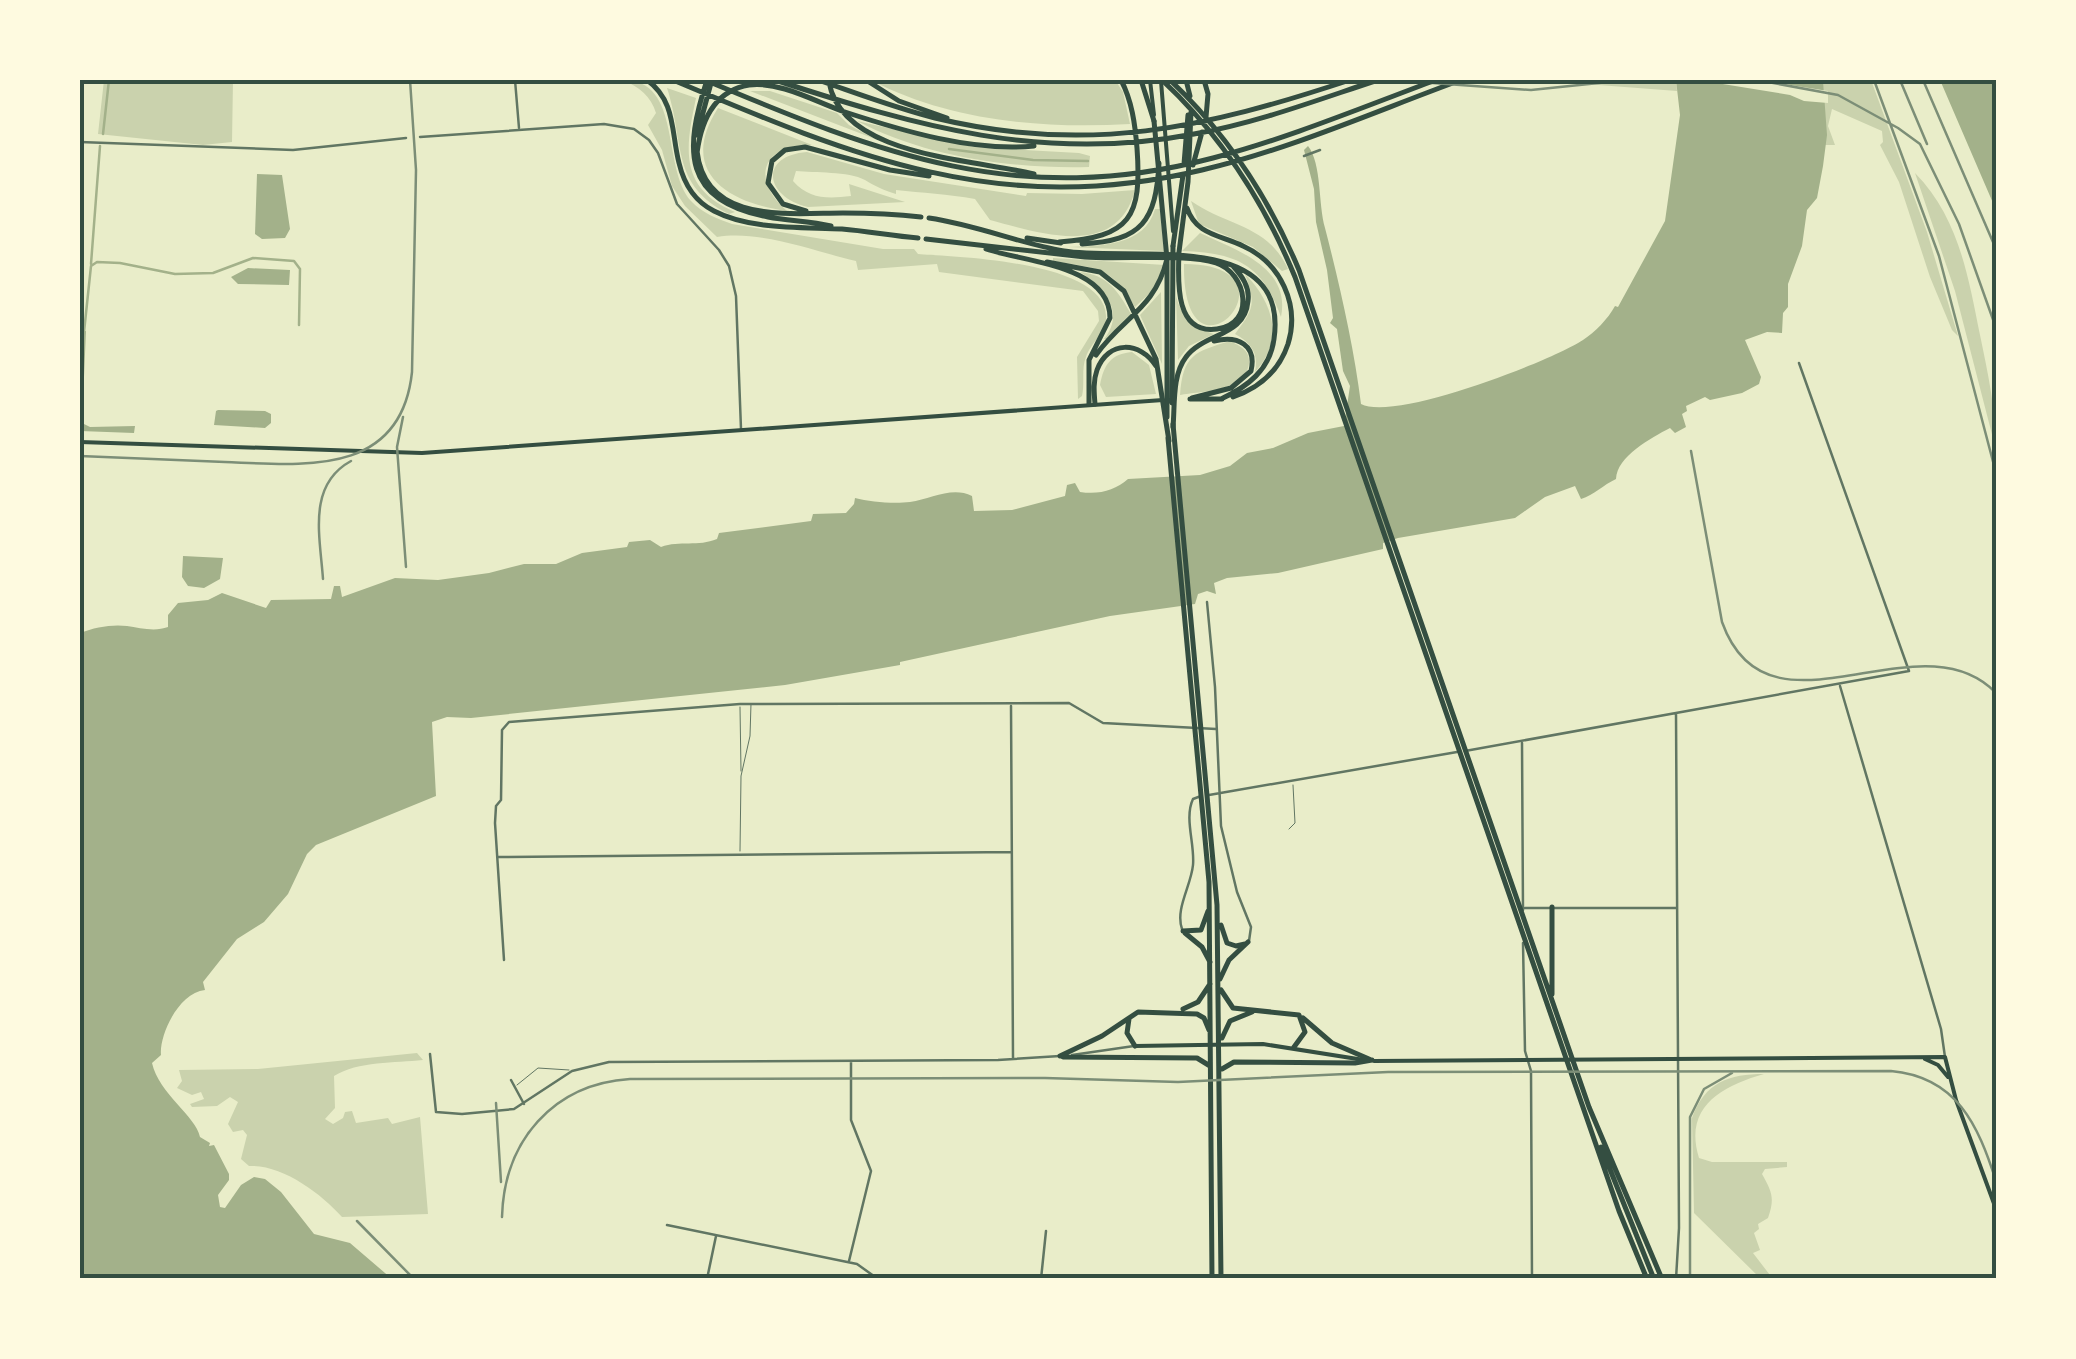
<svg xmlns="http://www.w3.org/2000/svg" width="2076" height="1359" viewBox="0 0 2076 1359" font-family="'Zilla Slab',serif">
<rect width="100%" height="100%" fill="#e9edc9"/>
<path fill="#cad2ad" d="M104,80H233L232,142L203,145L98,134Z
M623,80C683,80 661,167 691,201C702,213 718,219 732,224L883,249H914L918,254C958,257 1105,261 1106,316C1107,333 1091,342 1086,357C1081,369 1085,383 1082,396L1078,399L1077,357L1099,321L1098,311L1083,291L939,272L937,264L858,270L856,261C813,251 761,230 717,237L685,206L672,186L662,150L648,125L656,113C651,96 639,87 623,80Z
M871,80H1115L1123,92L1130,124C1042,129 949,121 871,80Z
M1533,80H1676L1677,91Z
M1823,80H1871L1927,232L1958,336L1952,330L1930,277L1899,182L1880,145L1883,142L1882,131L1832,109L1828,126L1835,145H1825Z
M667,88L696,98C685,150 679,188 735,212L729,214C670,185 685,143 667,88Z
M750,91H770L837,113L849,125L875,139Z
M718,108L812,145C762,144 750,179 787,211C728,203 677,172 718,108Z
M857,121L973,147L1079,153L1090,156L1089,167C1011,169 926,157 857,121Z
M807,152L884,174L1026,196L1027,193L1082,194L1135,190C1117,260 1039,233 990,220L975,199C948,194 922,193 896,190V194C883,190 875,186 865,180C848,171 815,173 796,171L793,181C809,199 827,199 851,196L849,184L905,202L808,207C765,197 758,156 807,152Z
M1915,173C1959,218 1968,276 1980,335C1988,374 1996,410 1996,450L1955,291Z
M1191,201C1228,227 1267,224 1288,269L1282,271L1253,247L1199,224Z
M1155,209H1160L1164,251L1068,247C1100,246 1145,246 1155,209Z
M1200,233C1236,250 1291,267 1281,317C1262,264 1237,253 1182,251Z
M1053,258L1165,265L1153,290L1135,307C1110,265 1098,269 1053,261Z
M1184,264C1309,264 1182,402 1184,264Z
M1080,272C1108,275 1118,291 1131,314L1107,339H1104C1126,312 1104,287 1080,272Z
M1245,274C1273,302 1285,340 1255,372C1259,353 1251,343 1235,334C1254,309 1256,304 1245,274Z
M1161,292L1162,364L1140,315Z
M1176,296C1182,318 1193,327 1214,334L1189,346L1178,360Z
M1230,341C1240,346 1250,350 1249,363C1246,392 1201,391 1180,395C1183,355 1194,352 1230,341Z
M1132,352L1149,365L1156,394L1106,397L1100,385C1104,364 1111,354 1132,352Z
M417,1053L423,1060C395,1063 358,1061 334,1076L335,1108L325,1119L333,1124L343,1118L345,1112L352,1111L356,1123L388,1118L392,1124L420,1117L428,1214L342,1217C321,1193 281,1164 249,1166L241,1159L247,1135L243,1130L233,1132L228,1124L238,1102L230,1097L217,1106L192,1107L190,1104L204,1099L201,1092L192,1095L177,1088L182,1081L179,1070L258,1069Z
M1764,1074C1722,1086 1683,1107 1699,1158L1712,1162H1787V1167L1765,1169L1762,1174C1772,1192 1775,1198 1768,1218L1758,1224L1759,1229L1754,1233L1760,1250L1753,1253L1773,1279H1761L1694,1213L1692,1118C1705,1082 1729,1074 1764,1074Z"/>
<path fill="#a3b18a" d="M1676,80H1823L1827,135L1823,166L1817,198L1807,210L1802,246L1788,284V307L1783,313L1782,333L1767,332L1745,340L1761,377L1759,384L1742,393L1710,400L1705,397L1686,406L1687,411L1682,414L1686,427L1675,433L1670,428C1651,438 1617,456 1616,479C1603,485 1594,495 1581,499L1575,486L1545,497L1515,518L1398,538L1383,543V549L1278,573L1227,578L1214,583L1216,594L1207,591L1198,594L1195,604L1110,616L900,662V665L785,685L471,718L447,717L432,722L436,796L316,845L307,854L288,894L264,922L237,939L203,982L205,990C178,993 159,1036 161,1055L152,1063C159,1094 196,1116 200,1137L210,1143L209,1146L214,1145L229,1174V1180L218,1195L220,1207L225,1208L241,1185L254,1177L265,1179L281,1192L314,1234L350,1243L392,1279H80V633C95,627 113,624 127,626C140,628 155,632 168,627V615L178,603L208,600L222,593L266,608L271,600L331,599L334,586H340L342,597L395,578L438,580L489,573L524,564H556L582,553L627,547L629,542L650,540L661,547C680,540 698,547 717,539L719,533L811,521L813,514L846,513L854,504L855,498C870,502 894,504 910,502C931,499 952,486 972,496L974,511L1012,510L1065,496L1067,485L1075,483L1080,492C1100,495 1115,490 1128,479L1200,475L1230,466L1247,453L1273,448L1308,433L1344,426L1350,386L1343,371L1337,329L1330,323L1333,318L1327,270L1316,222L1314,189L1304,150L1308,146C1322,164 1318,204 1325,228C1339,282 1354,347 1361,404C1394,422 1549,362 1583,340C1595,332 1608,319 1615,306L1618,307L1665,221L1680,115Z
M1940,80H1996V210Z
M257,174L282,175L290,229L285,238L262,239L255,234Z
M248,268L290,270L289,285L238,284L231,277Z
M86,331L82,423L90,427L135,426L134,433L80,431L81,332Z
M218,410L265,411L271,414V423L265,428L214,425L216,411Z
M183,556L223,558L220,579L204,588L188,586L182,577Z"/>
<path fill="#e9edc9" d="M1698,80H1763L1803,87L1828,91V103L1804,101L1790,95Z"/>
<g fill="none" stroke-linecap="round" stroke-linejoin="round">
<path stroke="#a3b18a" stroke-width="2.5" d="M103,134L109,80
M949,149L1033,160L1088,161
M91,264L100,146
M84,332L91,266L97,262L120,263L175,274L213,273L253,258L294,261L300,269L299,325"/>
<path stroke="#617663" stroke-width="1" d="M740,707L741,771
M1289,829L1295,823L1293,785
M740,851L741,776L750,736L751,704
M517,1085L538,1068L569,1070"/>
<path stroke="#617663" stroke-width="2.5" d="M515,80L519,128
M1304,156L1320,150
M1207,602L1215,687L1221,826L1237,892L1251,927L1249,941
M1840,686L1941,1029L1945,1057
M1011,706L1013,1058
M1676,714L1679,1228L1676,1279
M1522,743L1523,910
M1465,751L1909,671L1799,363
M1209,795L1457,752
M498,857L1011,852
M1525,908H1676
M1182,929C1175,909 1191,886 1193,865C1195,844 1184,818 1193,799L1201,796
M1523,943L1525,1051L1531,1071L1532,1279
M504,960L495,823L496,806L501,800L502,730L509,722L740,704L1069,703L1103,723L1216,729
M430,1054L436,1112L462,1114L514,1109L572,1071L609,1062L998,1060L1060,1056
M1072,1055L1134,1046
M511,1080L524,1104
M667,1225L857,1264L878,1279
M849,1261L871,1171L851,1120V1061
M707,1279L716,1236
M1041,1279L1046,1231"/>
<path stroke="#617663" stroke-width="2.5" d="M420,137L604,124L634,129L649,140L658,153L677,204L719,250L729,266L736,296L741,429
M80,142L293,150L406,138"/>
<path stroke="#344e41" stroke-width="4" d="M80,442L422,453L1163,400
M1135,1046L1263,1044L1364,1060
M1925,1059L1938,1065L1948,1077
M1374,1061L1945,1057L1956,1100L1996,1209"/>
<path stroke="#344e41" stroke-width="4" d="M1150,80L1154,115
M1161,81L1173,231"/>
<path stroke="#344e41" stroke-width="5" d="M1154,121L1167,259V417
M1172,403L1173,246
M1173,424L1217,905L1221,1279
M1168,438L1209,882L1212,1279
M1221,925L1227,943L1236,946L1245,944
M1183,931L1201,930L1208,911
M1185,933L1202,947L1210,962
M1220,979L1229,960L1248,942
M1221,990L1233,1008L1299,1015L1305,1032L1294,1047
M1183,1009L1198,1002L1210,984
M1303,1018L1332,1043L1369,1059
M1129,1019L1127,1033L1135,1046
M1222,1038L1230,1021L1252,1012
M1060,1056L1102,1036L1138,1012L1197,1014L1204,1018L1209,1030
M1063,1057L1197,1058L1210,1066
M1222,1069L1234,1062L1355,1063L1372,1060"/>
<path stroke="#344e41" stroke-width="5" d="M647,80C676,101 671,132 679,163C684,184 694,201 714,211C750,230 802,227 842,229C867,231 893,236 918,238
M673,80C855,157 1000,218 1202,170C1291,149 1376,111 1461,80
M705,80C881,154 1019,209 1213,158C1289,138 1363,107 1436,80
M707,80C684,150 682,201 768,217C789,221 810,221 831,226
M775,80C916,126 1044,163 1194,134C1257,123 1317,100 1378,80
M818,80C856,93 895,108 935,118C1088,155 1205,128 1350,80
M866,80L899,101L947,118
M1141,80L1154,121
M1162,80C1221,135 1264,202 1295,277L1619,1211L1647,1279
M1170,80C1227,134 1269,198 1299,270L1589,1107L1662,1279
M1186,80L1190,96
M1204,80L1208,94L1206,117
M829,82C842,157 974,159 1034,174
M697,135L711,83
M697,151C705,225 790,213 843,213C869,213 895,214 921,217
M697,153C701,122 713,91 749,85C780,81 816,102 845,112C903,131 973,152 1034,146
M1184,164L1188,115
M1193,165L1202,132
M1187,208C1196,235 1220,235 1243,246C1281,263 1300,305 1288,344C1279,371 1259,388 1233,397
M806,211L783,204L768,183L772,161L785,150L805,147L890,170L929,176
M929,218C977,225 1018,243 1064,251C1127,262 1290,227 1274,339C1270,370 1247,387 1221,399
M1027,238L1061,243
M926,239L1085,257C1119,260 1187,253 1216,263C1247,273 1256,324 1217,329C1174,335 1178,279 1179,252L1188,182L1191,112
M1059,242C1131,237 1142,217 1137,148C1135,124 1132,101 1121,80
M1082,244C1142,241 1156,221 1159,163
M1173,246L1183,175
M986,249C1024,262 1110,265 1110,318L1089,360V404
M1047,262L1100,272L1124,291L1156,359L1169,441
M1096,355C1123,317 1155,309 1167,259
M1192,398L1231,388L1251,371C1257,345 1238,335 1214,341
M1190,399H1222
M1095,404C1094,392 1093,381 1097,370C1108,340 1140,341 1156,366
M1173,427C1175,405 1172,375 1186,357C1203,333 1245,337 1248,301C1250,287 1242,276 1233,266
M1552,907V994
M1601,1147L1654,1279"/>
<path stroke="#7c8e77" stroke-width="2.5" d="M1391,80L1531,90L1628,80
M1757,80L1838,95L1898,128L1920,144L1959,224L1996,328
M1874,80L1939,256L1996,473
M1900,80L1927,144
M1923,80L1996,249
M403,417L397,447L406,567
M1691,451L1722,622C1768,751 1919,613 1996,693
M80,456C128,458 177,460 225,462C304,465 401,477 412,372L416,170L410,80
M323,579C320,536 307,485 351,461
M496,1103L501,1182
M502,1217C504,1141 553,1084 630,1079L1045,1078L1178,1082L1388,1072L1891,1071C1957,1077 1978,1125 1996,1181
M357,1221L414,1279
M1690,1279V1117L1704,1089L1732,1073"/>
</g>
<rect width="2076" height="1359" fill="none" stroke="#fefae0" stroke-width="165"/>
<rect x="82" y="82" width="1912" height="1194" fill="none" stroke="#344e41" stroke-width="4"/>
</svg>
